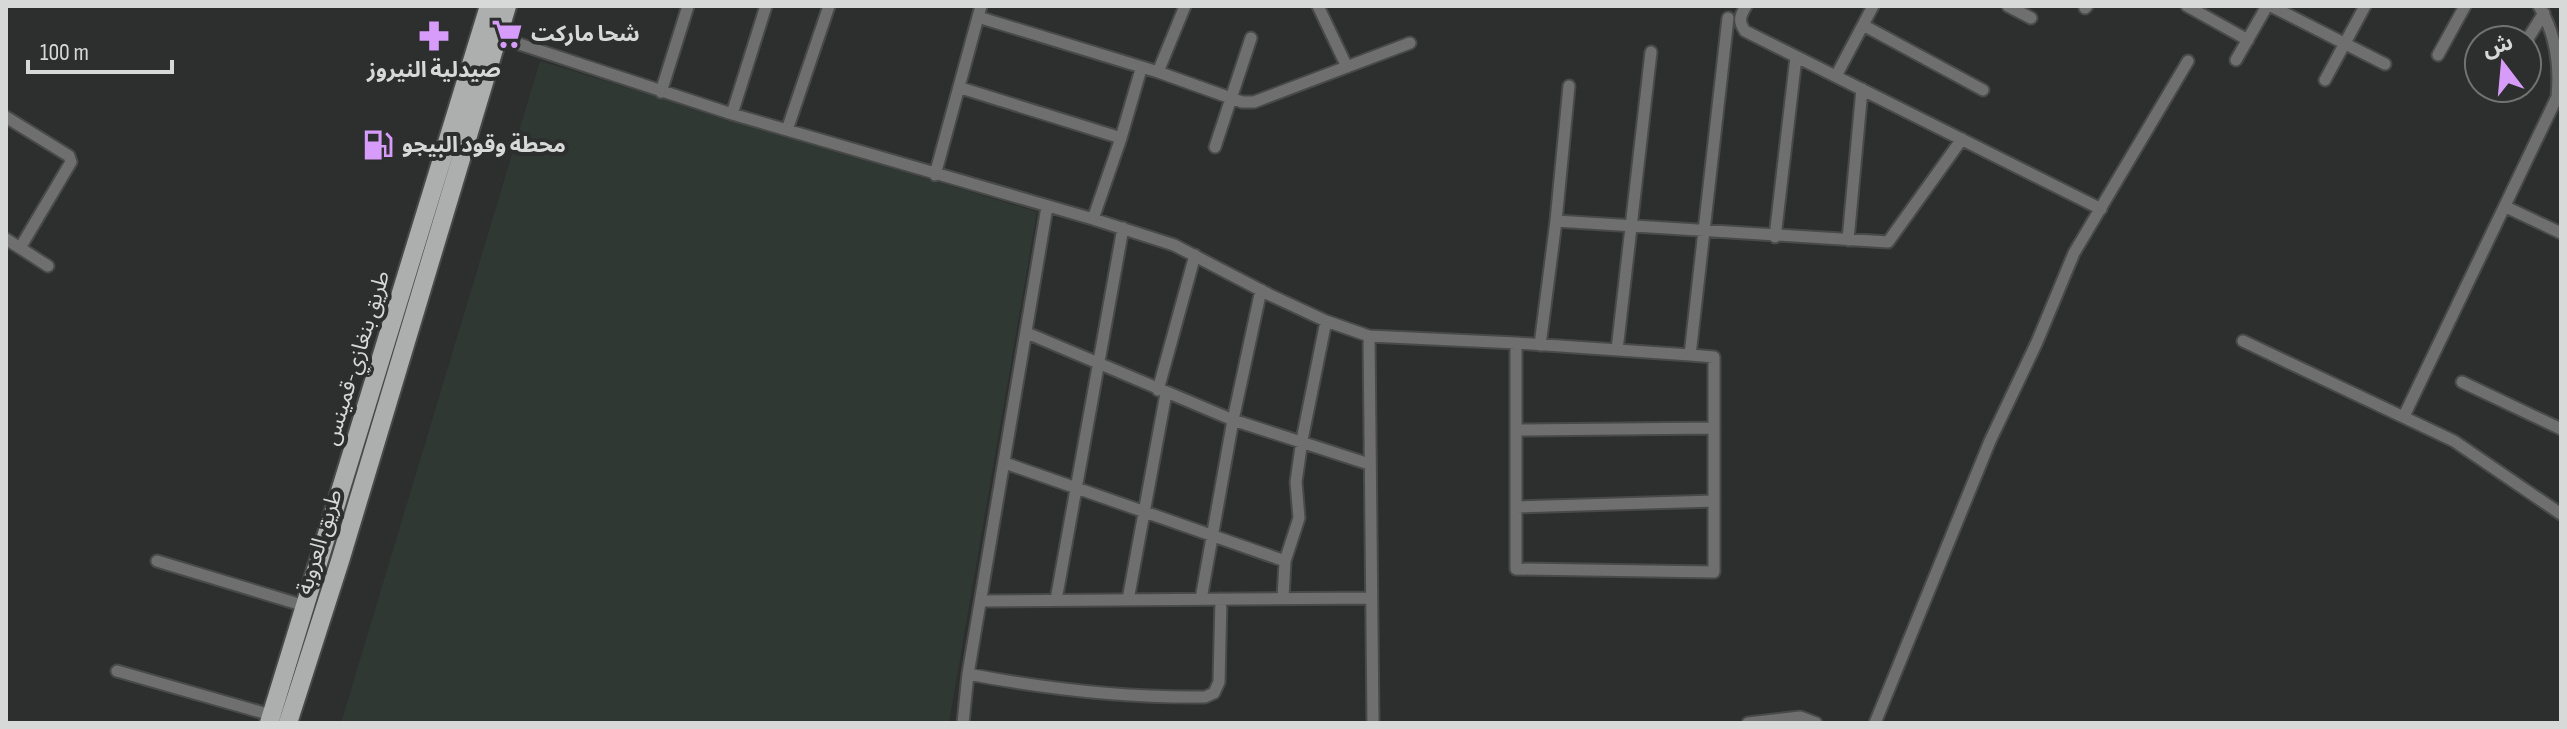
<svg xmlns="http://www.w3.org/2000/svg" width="2567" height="729" viewBox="0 0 2567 729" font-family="'Sofia Sans Condensed','Noto Sans Arabic',sans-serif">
<rect width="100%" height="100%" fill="#2d2f2e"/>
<path fill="#2f3833" d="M540,61L1037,212L949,723H341Z"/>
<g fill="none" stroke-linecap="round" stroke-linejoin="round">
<g stroke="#484a49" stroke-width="15">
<path id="street" d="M1318,6L1347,67
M1746,6C1740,16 1738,21 1745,31L2101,209
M2008,6L2031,18
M2187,6L2248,40
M2271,6L2385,64
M2085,8L2087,6
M978,17L1158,72L1185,6
M1863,25L1983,90
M498,37L732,114L1093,219L1174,245L1270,295L1326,321L1369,336L1373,723
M2527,40L2544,13
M2438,55L2465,6
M2236,60L2267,6
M1158,72L1242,102H1254L1410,43
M1836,76L1873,6
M2325,80L2365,6
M961,88L1121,138
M661,92L688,6
M732,114L766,6
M6,117L69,156L71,162L20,248
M787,130L829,6
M1215,147L1251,38
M935,175L981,6
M2506,207L2561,233
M1093,219L1121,138L1141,69
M1556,221L1888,242L1962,139
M1775,237L1796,57
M6,239L48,266
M1848,240L1862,89
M1027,333L1233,420L1369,464
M1369,336L1516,343V569L1714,572V357L1690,355L1728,18
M2243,341L2454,441L2561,514
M1516,343L1690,355
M1540,345L1556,221L1569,86
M1617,350L1651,52
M2462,382L2561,429
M1158,390L1195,255
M2404,416L2557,97C2560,65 2556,34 2539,6
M1516,430L1714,428
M1005,463L1285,561
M1516,507L1714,501
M157,561L305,606
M1283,598L1285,561L1299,518L1296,482L1302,440L1326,321
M1201,599L1233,420L1261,290
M1056,600L1123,228
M1128,600L1166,393
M982,601L1371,598
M117,671L271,715
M968,674C1046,689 1125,698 1205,697L1214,693L1219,682L1221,599
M963,723L968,674L1047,207
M1748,723L1800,717L1816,723
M1875,723L1990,441L2037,342L2074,253L2188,61"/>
</g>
<g stroke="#484a49" stroke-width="22">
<path id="primary" d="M269,723L489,6
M288,723L340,561L507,6"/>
</g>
<use href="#street" stroke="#6e6f6e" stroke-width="11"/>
<use href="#primary" stroke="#acafad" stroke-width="18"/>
</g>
<defs>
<g id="supermarket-bare" transform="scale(2.4)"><path d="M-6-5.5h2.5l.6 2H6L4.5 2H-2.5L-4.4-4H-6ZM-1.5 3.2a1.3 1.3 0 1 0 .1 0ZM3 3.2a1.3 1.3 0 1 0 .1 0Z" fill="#d79bf9" stroke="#2d2f2e" stroke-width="2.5" paint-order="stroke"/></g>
<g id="pharmacy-bare" transform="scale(2.4)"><path d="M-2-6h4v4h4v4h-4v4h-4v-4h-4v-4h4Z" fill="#d79bf9" stroke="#2d2f2e" stroke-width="2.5" paint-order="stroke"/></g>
<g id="fuel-bare" transform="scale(2.4)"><path d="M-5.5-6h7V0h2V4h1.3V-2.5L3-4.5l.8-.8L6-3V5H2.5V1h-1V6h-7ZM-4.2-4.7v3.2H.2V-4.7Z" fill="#d79bf9" stroke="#2d2f2e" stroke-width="2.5" paint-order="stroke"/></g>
</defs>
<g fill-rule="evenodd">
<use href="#supermarket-bare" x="507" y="34"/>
<use href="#pharmacy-bare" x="434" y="36"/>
<use href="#fuel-bare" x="378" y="145"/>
</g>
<g text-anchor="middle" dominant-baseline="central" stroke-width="8" stroke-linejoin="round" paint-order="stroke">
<g font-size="22" font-weight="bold" fill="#d7d8d8" stroke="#2d2f2e" text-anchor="start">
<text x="531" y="34">شحا ماركت</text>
<text x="434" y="70" text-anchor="middle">صيدلية النيروز</text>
<text x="402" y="145">محطة وقود البيجو</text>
</g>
<g font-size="22" fill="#d7d8d8" stroke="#2d2f2e">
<text transform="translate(357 358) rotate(-73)">طريق بنغازي-قمينس</text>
<text transform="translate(320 542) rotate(-73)">طريق العروبة</text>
</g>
</g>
<rect width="2567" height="729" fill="none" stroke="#d7d8d8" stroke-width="16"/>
<g transform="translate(2503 64) rotate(344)"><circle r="38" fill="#2d2f2e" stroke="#717372" stroke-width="2"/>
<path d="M0-6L14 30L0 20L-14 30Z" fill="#d79bf9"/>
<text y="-12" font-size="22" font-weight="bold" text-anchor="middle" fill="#d7d8d8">ش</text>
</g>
<path d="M28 60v12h144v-12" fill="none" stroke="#d7d8d8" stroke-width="4"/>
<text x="40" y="60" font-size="24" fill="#d7d8d8" stroke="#2d2f2e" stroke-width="6" paint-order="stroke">100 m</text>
</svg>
